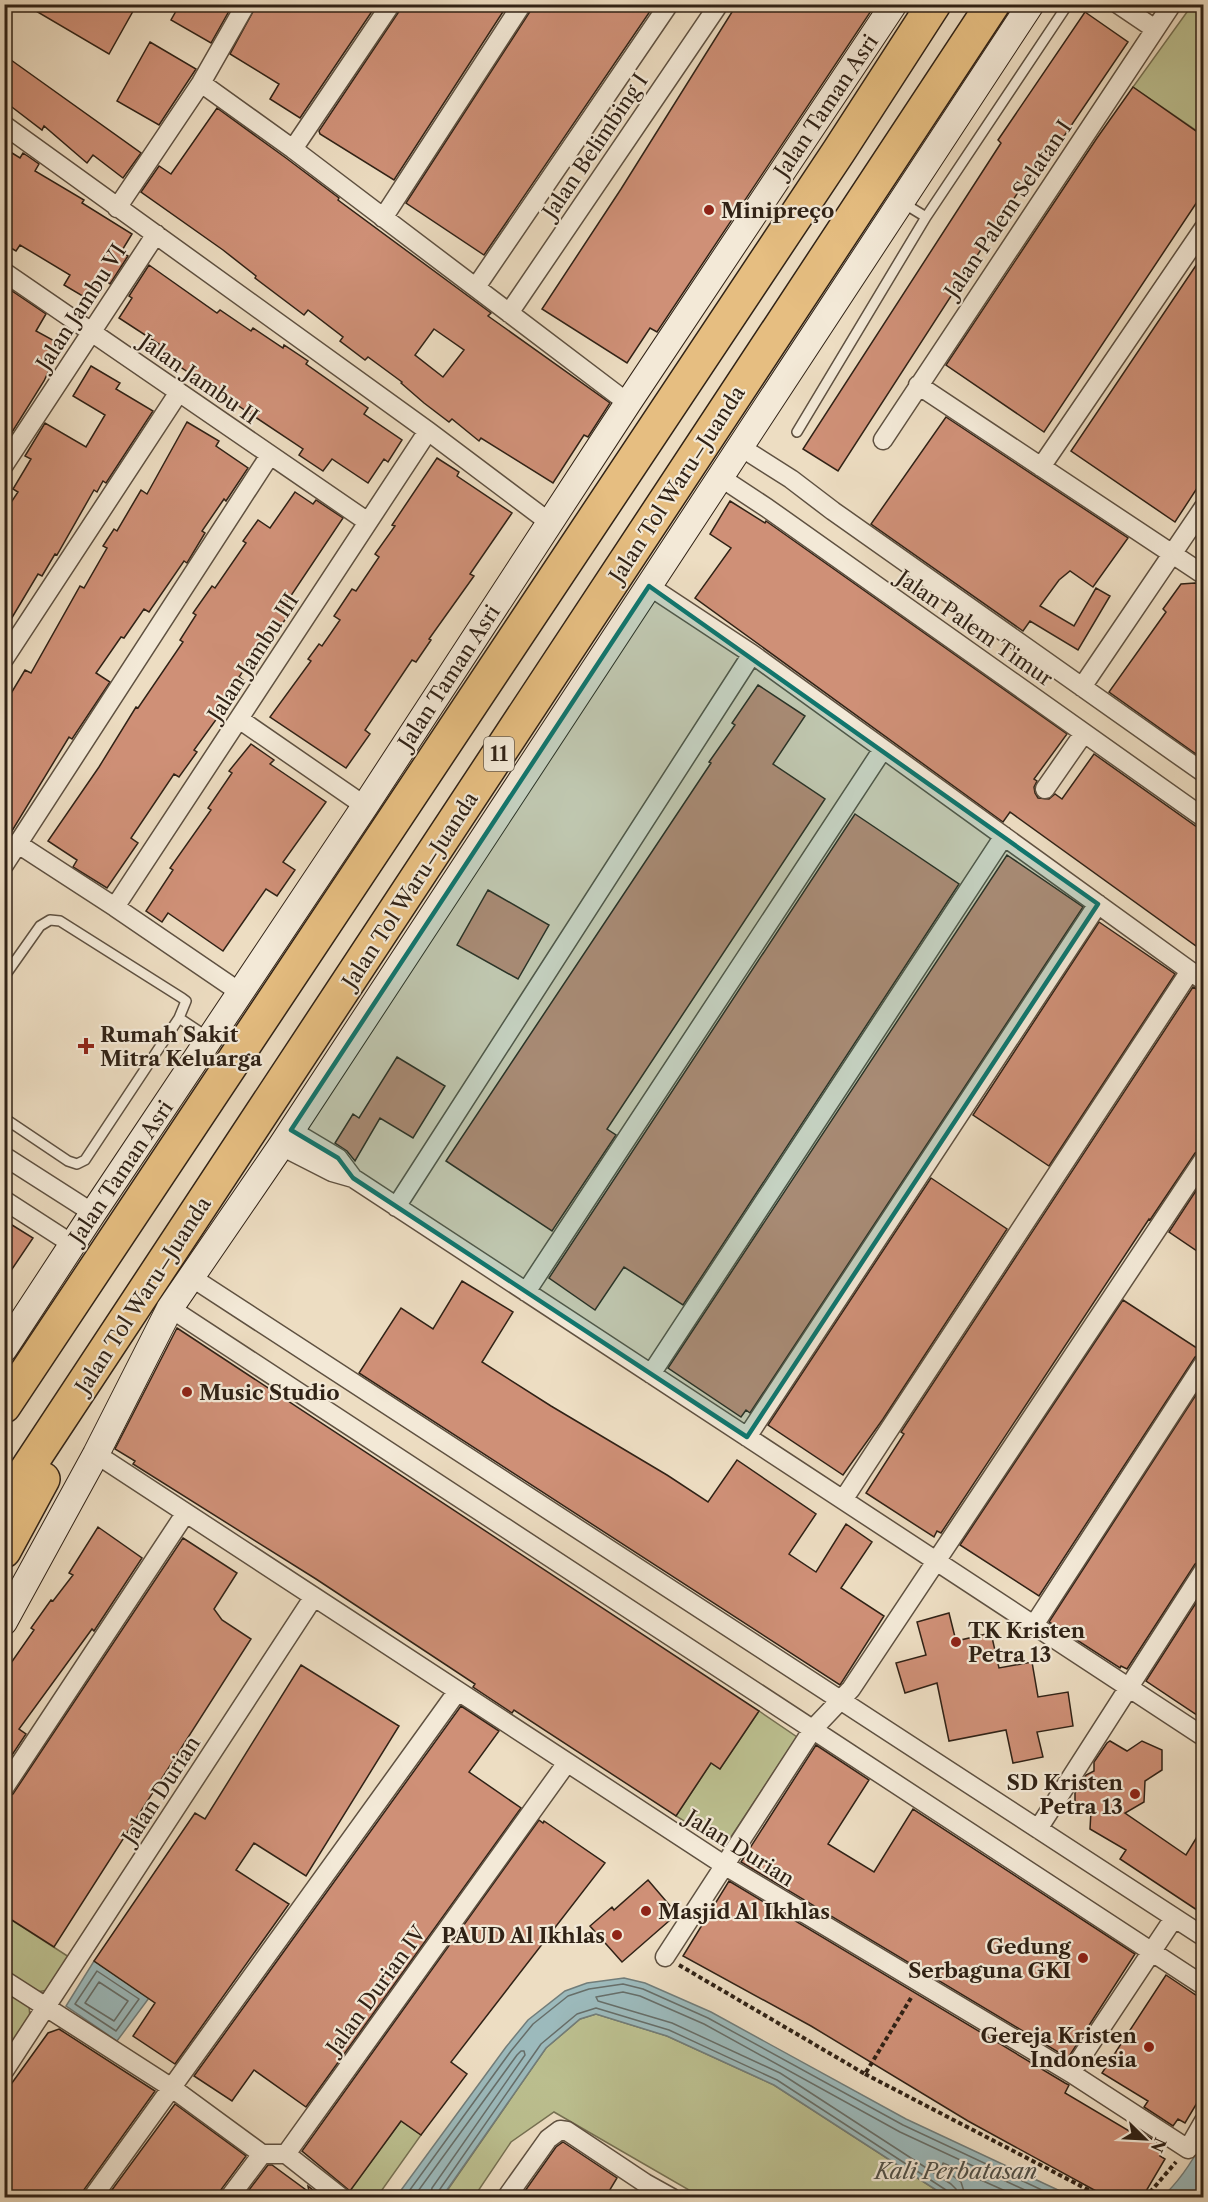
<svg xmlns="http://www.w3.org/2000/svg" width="1208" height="2202" viewBox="0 0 1208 2202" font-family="'Libre Caslon Text',serif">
<rect width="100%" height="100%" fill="#edddc2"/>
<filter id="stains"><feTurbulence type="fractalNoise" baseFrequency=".00333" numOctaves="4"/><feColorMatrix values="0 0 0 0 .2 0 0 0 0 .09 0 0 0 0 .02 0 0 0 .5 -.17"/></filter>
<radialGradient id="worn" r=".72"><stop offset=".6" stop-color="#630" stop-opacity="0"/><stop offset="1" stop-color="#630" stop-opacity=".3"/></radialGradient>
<path fill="#bcc090" stroke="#767153" stroke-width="1.5" d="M1192,5H1203V135L1133,87Z
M759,1711L797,1737L725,1846L676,1816L711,1763L720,1769Z
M4,1915L69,1957L48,1990L37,1992L5,1970Z
M4,1991L29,2006L30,2018L7,2052L4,2050Z
M596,2014L667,2036L774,2085L947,2197H701L554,2112L511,2142L474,2197L442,2198L546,2048L580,2019Z
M401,2121L421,2135L377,2197H357L349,2192Z"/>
<path fill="#9cbabc" stroke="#717d7a" stroke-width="1.5" d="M94,1961L149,1998L117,2041L66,2006Z
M624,1978L645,1983L711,2012L906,2119L1073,2197H947L774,2085L667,2036L596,2014L580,2019L546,2048L442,2197H396L506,2047L528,2020L565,1991L587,1983Z
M1203,2141V2197H1162C1180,2181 1192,2162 1203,2141Z"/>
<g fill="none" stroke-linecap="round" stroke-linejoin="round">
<path stroke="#666e69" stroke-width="1.5" d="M97,1971L139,1999L116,2031L75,2004Z
M99,1982L128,2001L114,2021L85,2003Z
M404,2198L511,2051L533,2024L568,1996L589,1989L623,1984L643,1989L708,2018L903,2125L1059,2198
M413,2198L517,2055L521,2051H524L525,2055L432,2188L430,2198
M437,2198L438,2192L541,2044L577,2014L596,2008L669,2030L777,2080L946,2190L949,2198
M957,2198L956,2189L951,2184L780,2073L672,2023L598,2001L596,1997L623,1992L640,1996L704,2024L900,2132L1042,2198
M966,2198L961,2182L942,2168L943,2163L1021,2198"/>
</g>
<path fill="#cf9077" stroke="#302216" stroke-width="1.5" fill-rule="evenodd" d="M24,4H137L109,54Z
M180,4H233L211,43L171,20Z
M257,4H377L300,118L270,99L279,84L230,54Z
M402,4H508L394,180L320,134L319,131L400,10Z
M533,4H655L484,255L406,203L531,10Z
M737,4H861L871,11L657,332L650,328L627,363L542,309L621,189Z
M1085,12L1128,42L1041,170L1035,166L838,471L803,449L1001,143L998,140Z
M150,42L196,69L159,125L117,101Z
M4,55L141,153L123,178L93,155L87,163L44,126L42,130L4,101Z
M1133,87L1203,136V193L1044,432L946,365L1097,138Z
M217,108L286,158L339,198L338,200L491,313L488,316L610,403L588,437L584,435L553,483L481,438L479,441L452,419L449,422L424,403L401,383L402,382L368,357L365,360L340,341L343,337L308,310L304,315L255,278L256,276L223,250L141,192L159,166L171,174ZM434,329L464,350L443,377L415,355Z
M4,148L20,158L23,153L29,157L39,164L35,171L84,200L82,203L132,234L121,252L128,256L110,284L104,279L91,301L64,285L70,275L20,245L16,251L4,244Z
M1203,255V479L1175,522L1071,451Z
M149,265L217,313L220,310L251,331L253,328L283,348L284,345L308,361L306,364L368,408L364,414L402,440L388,462L384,459L368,483L332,459L323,471L299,455L303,449L155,350L159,344L119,318L132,298L129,296Z
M12,291L46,314L36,331L60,344L48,367L50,368L44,381L9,437L4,434V303Z
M91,366L120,383L116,389L153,411L106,483L103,481L97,492L94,490L57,555L55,554L42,576L38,574L4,631V513L18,492L13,489L31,459L25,456L45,423L86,447L105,415L73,396Z
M946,417L1128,538L1093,587L1070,571L1059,580L1040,606L1074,626L1096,588L1110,596L1078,650L1030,621L1023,631L871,524Z
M187,422L219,441L216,446L248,468L226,501L224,499L202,531L205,533L187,563L184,561L149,612L144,609L124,638L121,637L96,673L110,682L72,739L69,737L4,844V705L25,670L31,673L80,586L84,588L107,548L103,546L114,529L117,531L141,490L147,494Z
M437,458L459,472L457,476L512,513L470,574L474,576L429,639L431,640L416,662L412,660L365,730L370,734L346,768L270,717L311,661L308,659L319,644L322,646L340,620L334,616L352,589L356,591L379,557L375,554L395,526L392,525Z
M295,492L313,504L316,500L343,518L280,612L287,617L264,650L259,647L239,677L244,681L194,750L197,752L179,777L174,774L131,838L138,843L107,888L73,867L77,860L48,841L99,767L136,707L138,708L183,642L180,640L196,615L193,613L212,586L215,588L246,543L243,541L258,520L270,528Z
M730,501L765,523L766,521L1067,734L1034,779L1037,781L1034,787L1035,793L1038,798L1049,799L1055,794L1062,799L1094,754L1197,827L1203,829V951L1010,812L1003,822L695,598L731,548L710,534Z
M1195,583L1203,586V759L1109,692L1166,612L1163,609L1181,584Z
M758,685L805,716L773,764L825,799L607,1129L616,1135L552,1231L446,1161L711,763L709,762L735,725L732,723Z
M251,744L274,760L270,764L326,802L283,862L295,870L277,896L266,889L223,951L168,913L162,922L146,911L173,870L170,868L211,810L208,808L232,773L229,771Z
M855,814L959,884L683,1305L624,1267L595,1310L549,1278Z
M1007,855L1083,907L750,1413L746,1410L741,1417L668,1368Z
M488,890L549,925L518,979L457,945Z
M1099,922L1175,974L1049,1166L973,1115Z
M1193,987L1203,993V1148L1195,1153L1150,1220L1149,1219L941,1533L937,1531L934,1537L866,1493L904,1434L901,1432Z
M397,1057L445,1086L413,1138L380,1118L355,1161L347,1151L335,1143L353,1114L359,1118Z
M931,1178L1007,1229L883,1419L843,1475L768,1425Z
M1203,1180V1255L1169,1232Z
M4,1220L33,1238L4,1281Z
M462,1281L513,1312L482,1362L551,1406L667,1475L708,1502L737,1460L816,1514L789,1554L816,1572L846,1524L872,1542L841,1588L884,1616L840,1685L359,1373L401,1308L433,1329Z
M1123,1300L1203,1352L1195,1357L1039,1596L960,1545Z
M177,1328L759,1711L720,1769L711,1763L676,1816L514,1710L512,1713L473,1687L475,1684L316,1579L133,1464L135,1461L115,1449Z
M1203,1384V1559L1195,1564L1127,1669L1121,1666L1120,1668L1049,1622Z
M98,1527L142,1558L94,1631L92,1629L19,1729L26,1734L4,1767V1673L34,1630L31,1628L51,1600L53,1601L73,1575L69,1573Z
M183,1538L237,1573L214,1609L222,1620L251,1639L54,1947L4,1915V1799L13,1794Z
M1203,1592V1719L1146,1681Z
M949,1613L956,1641L991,1633L999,1668L1032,1662L1038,1697L1068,1692L1073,1726L1037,1732L1043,1757L1013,1763L1006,1730L949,1741L937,1683L905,1693L896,1663L926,1655L917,1622Z
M301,1665L399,1726L306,1876L254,1843L236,1870L289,1904L175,2064L133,2036L155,2003L94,1961L195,1813L205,1819Z
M461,1706L499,1731L469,1772L521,1808L306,2107L254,2070L232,2101L194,2076Z
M1110,1741L1127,1751L1142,1741L1162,1750V1770L1145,1781L1144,1802L1125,1813L1186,1855L1203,1827V1914L1120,1859L1126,1850L1090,1829L1091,1811L1075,1802V1793L1086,1775L1094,1771V1762L1107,1743Z
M816,1745L869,1780L828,1844L874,1872L913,1809L1135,1954L1068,2058L741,1862Z
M539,1820L543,1823L544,1821L605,1863L451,2062L467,2074L421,2135L401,2121L350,2191L302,2151Z
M648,1880L677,1914L622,1962L590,1926L612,1907L614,1910Z
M729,1881L1065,2083L1069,2085L1065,2093L1129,2131L1132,2126L1161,2145L1159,2148L1163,2151L1160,2156L1165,2159L1142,2198H1110L1096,2191L968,2121L811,2026L683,1956Z
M1166,1975L1203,2000V2093L1185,2123L1178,2119L1173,2126L1144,2107L1148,2101L1102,2073Z
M59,2029L155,2091L83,2191L81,2198H4V2094L48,2033Z
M175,2104L246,2156L220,2191L218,2198H106Z
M563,2142L617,2178L605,2198H520L556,2147Z
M268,2165H272L309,2192L308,2186L323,2198H243Z"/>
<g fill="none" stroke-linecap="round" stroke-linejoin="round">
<g stroke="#5f5141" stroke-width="12">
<path id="lane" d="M903,203L926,217
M797,432L926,217L1068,4
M4,977L40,926L50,920L60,921L182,998L186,1001L179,1018L85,1160L77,1164L68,1161L4,1118
M179,1018L209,1038"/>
</g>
<g stroke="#5f5141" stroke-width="21">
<path id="street" d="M1118,4L1155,29
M201,83L293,149L628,403
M4,125L428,431L549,522
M293,149L391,4
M117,208L201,83L246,4
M383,218L522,4
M4,272L368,522
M476,287L669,4
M509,313L719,4
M918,385L1204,575
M883,440L1172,4
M739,446L791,479L833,511L1204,773
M4,465L156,234
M1041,467L1204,228
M720,477L767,508L1204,818
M649,586L752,654L1204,981
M4,659L179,392
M1082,687L1204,507
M239,719L365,806
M1045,789L1084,733
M18,844L115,907L241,993
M4,865L270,455
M115,907L428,431
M291,1130L338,1158L353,1178
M281,1146L332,1172L353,1178L1204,1737
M4,1156L93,1213
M4,1200L72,1244
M396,1207L752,654
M191,1277L1204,1937
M526,1292L883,749
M170,1308L1204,1986
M651,1374L1004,836
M747,1437L1098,904
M96,1454L724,1865L1071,2073L1188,2149L1204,2121
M843,1500L1190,971
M1034,1625L1204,1363
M4,1788L185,1514
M1038,1829L1204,1570
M665,1957L813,1729L851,1689L1204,1159
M4,1980L172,2088L262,2154H286L342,2198
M4,2071L313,1598
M1071,2073L1174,1918
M286,2154L566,1764
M92,2198L457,1692
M229,2198L262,2154
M506,2198L548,2139L560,2130L567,2131L645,2183L672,2198"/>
</g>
<g stroke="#302216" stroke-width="28">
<path id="secondary" d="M4,1349L93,1213L365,806L628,403L894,4
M4,1622L96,1454L170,1308L281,1146L1031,4"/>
</g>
<g stroke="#302216" stroke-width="36">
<path id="highway" d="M4,1406L839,151L934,4
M4,1504L993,4
M4,1551L43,1479"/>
</g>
<path stroke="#302216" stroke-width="4" stroke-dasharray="4.5 3" stroke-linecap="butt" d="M679,1965L865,2074L911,1998
M865,2074L1104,2198
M1145,2198L1176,2162"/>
<use href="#lane" stroke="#f3e9d7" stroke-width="9"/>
<use href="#street" stroke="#f3e9d7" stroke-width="18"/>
<use href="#secondary" stroke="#f3e9d7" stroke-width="26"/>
<use href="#highway" stroke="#e6be81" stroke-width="33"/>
</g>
<path fill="#0f766e" fill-opacity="0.2" stroke="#0f766e" stroke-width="4.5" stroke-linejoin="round" d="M649,586L1098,904L747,1437L353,1178L338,1158L291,1130Z"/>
<g fill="#8f2418" stroke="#f3e9d7" stroke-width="2">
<circle cx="709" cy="210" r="6"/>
<path d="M83 1037h6v6h6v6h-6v6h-6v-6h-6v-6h6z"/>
<circle cx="187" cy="1392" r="6"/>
<circle cx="956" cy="1642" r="6"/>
<circle cx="1135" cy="1794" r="6"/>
<circle cx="646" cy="1911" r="6"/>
<circle cx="617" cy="1935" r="6"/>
<circle cx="1083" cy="1958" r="6"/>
<circle cx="1149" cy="2047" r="6"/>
</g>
<g text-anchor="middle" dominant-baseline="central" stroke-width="4.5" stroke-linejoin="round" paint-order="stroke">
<rect fill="#f3e9d7" stroke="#6a5e50" stroke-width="1.5" x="484" y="737" width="30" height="34" rx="4.5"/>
<g font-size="20" font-weight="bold" fill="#302216">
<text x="499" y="754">11</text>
</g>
<g font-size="21" fill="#302216" stroke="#f3e9d7">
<text transform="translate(826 106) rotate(-56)">Jalan Taman Asri</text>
<text transform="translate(595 146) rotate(-56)">Jalan Belimbing I</text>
<text transform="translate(1008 209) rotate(-56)">Jalan Palem Selatan I</text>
<text transform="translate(81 307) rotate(-57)">Jalan Jambu VI</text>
<text transform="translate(199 379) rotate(35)">Jalan Jambu II</text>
<text transform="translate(677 484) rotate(-57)">Jalan Tol Waru–Juanda</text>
<text transform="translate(975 628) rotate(35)">Jalan Palem Timur</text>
<text transform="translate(253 657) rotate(-57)">Jalan Jambu III</text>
<text transform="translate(449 677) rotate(-57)">Jalan Taman Asri</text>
<text transform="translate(410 890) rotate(-57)">Jalan Tol Waru–Juanda</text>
<text transform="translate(121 1172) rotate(-56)">Jalan Taman Asri</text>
<text transform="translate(143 1295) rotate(-57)">Jalan Tol Waru–Juanda</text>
<text transform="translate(161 1790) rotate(-57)">Jalan Durian</text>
<text transform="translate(740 1848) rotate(32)">Jalan Durian</text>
<text transform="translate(376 1990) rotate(-54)">Jalan Durian IV</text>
</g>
<g font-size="21" font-weight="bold" fill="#302216" stroke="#f3e9d7" text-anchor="start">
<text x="721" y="210">Minipreço</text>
<text x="100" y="1034">Rumah Sakit<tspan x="100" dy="24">Mitra Keluarga</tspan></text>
<text x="199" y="1392">Music Studio</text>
<text x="968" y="1630">TK Kristen<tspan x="968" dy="24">Petra 13</tspan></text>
<text x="1123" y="1782" text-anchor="end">SD Kristen<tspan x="1123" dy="24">Petra 13</tspan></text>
<text x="658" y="1911">Masjid Al Ikhlas</text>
<text x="605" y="1935" text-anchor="end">PAUD Al Ikhlas</text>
<text x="1071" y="1946" text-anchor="end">Gedung<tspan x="1071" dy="24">Serbaguna GKI</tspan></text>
<text x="1137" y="2035" text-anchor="end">Gereja Kristen<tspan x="1137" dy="24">Indonesia</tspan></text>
</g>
<g font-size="22" font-style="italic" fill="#505048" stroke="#f3e9d7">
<text x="956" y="2171">Kali Perbatasan</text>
</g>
</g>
<rect width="1208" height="2202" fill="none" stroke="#edddc2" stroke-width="24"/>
<rect x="6" y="6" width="1196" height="2190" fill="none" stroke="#302216" stroke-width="3"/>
<rect x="12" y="12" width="1184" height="2178" fill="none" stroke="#302216" stroke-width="1.5"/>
<g transform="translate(1145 2139) rotate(114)" stroke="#f3e9d7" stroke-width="4.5" paint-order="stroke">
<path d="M0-4.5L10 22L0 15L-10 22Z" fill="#302216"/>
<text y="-9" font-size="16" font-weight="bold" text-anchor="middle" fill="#302216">N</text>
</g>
<rect width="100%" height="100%" filter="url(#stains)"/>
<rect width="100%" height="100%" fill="url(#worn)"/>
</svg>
